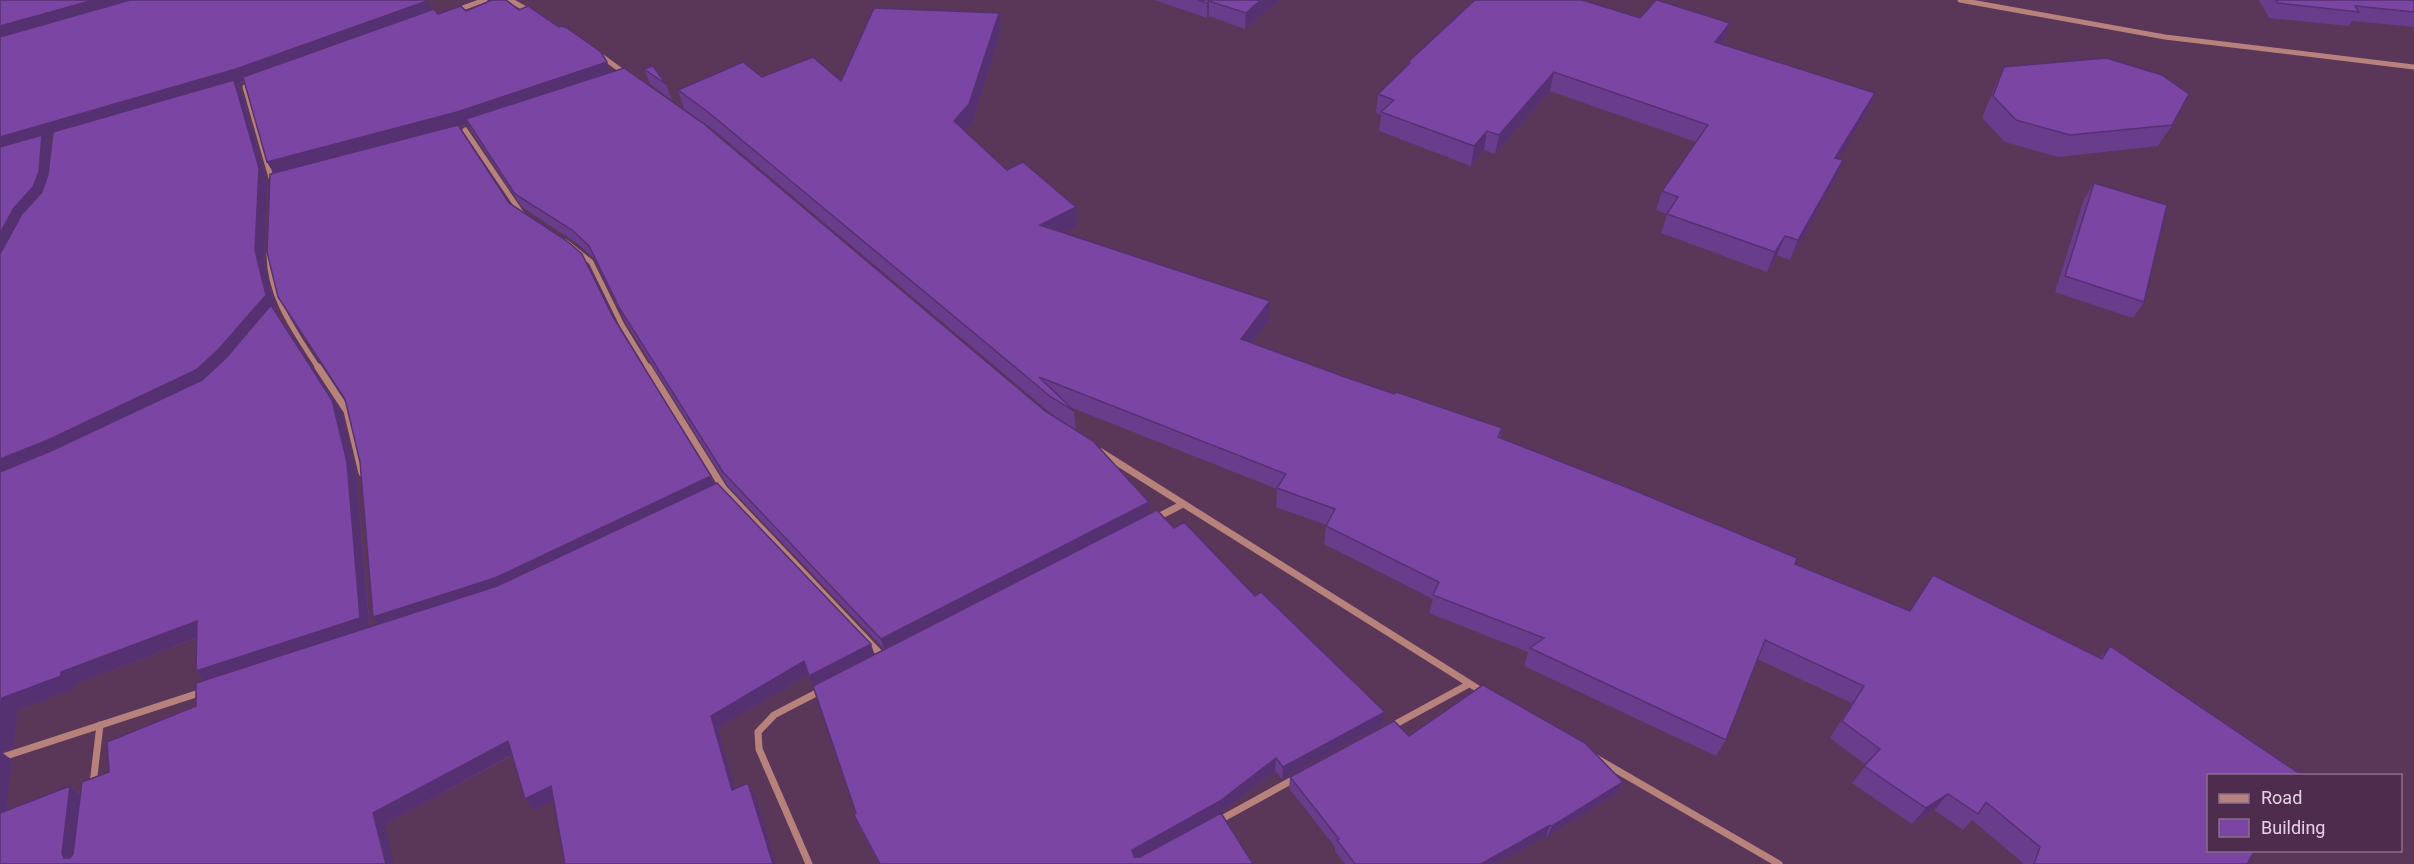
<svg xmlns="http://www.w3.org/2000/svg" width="2414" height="864" viewBox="0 0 2414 864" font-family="Roboto,sans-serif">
<rect width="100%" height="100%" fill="#5a3758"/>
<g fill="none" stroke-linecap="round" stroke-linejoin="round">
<path stroke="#b7827b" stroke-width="5" d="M510,0L531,12
M1960,0L2165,37L2414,67
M457,10L485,0
M600,55L626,74
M245,87L272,181
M465,130L522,214
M566,242L591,262L622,325L649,369
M269,254C269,298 296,333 319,369"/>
<path stroke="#b7827b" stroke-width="7" d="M318,367L347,411L362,473
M648,367L724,489L883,657
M1101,452L1483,692
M1154,519L1183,504
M1392,726L1469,684
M0,758L202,692
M1596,758L1779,864
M93,784L100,725
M1218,821L1296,778
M809,864L759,749L758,732L774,715L822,690"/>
</g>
<path fill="#6a3c8c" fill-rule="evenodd" d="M0,0L432,10L438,14L466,11L611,72L1149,513L1174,528L1255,596L1385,712L1383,724L1282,779L1275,771L1220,813L1169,841L1253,864H879L859,827L854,815L856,813L809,674L718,728L734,789L748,783L755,794L554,801L534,810L513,755L385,824L0,864ZM244,82L267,162L274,173L345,399L360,462L378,624L370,627L356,475L342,413L275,310L276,309L264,263L267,182L242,93L236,84ZM468,124L473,133L522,207L578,244L595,259L626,323L728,486L884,649L874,654L871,644L715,484L711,476L613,317L509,203L459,127ZM52,138L51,146L46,140ZM197,638L206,680L196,706L81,794L70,786L6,810L12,760L1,752L13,748L18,710L76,688V684Z
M1155,0H1279L1245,29L1209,16L1207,18Z
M2259,0H2414V27L2352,21L2349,26L2269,18Z
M1640,18L1730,23L1724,41L1722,44L1867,112L1838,158L1835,179L1790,260L1777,255L1767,272L1661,233L1667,214L1656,210L1662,191L1696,142L1550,91L1495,154L1484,150L1471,166L1379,131L1381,115L1376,113L1378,94L1408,65V62Z
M1001,31L972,123L965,131L1007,170L1076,207L1078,226L1064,233L1269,320L1252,343L1345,377L1394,394L1502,428L1500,438L1795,564L1910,611L1933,575L2100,658L2110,646L2247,864H2023V863L1972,820L1963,830L1934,810L1912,824L1852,783L1866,765L1830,738L1852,703L1757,659L1726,740L1716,756L1524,666L1528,652L1429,613L1433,599L1324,544L1326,525L1276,507L1277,489L1070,407L1074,411L1076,430L1053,415L714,130L684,109L678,90L762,77L841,81Z
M2004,67L2172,125L2158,146L2058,157L2005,142L1982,118L1994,89Z
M644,69L666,84L672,100L650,84Z
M2094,183L2144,302L2133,318L2055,292L2084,199Z
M1409,736L1623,782L1617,793L1547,837L1546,836L1496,864H1345L1335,851V847L1289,788L1290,777Z"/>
<path fill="#563172" d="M94,0H147L0,42V26Z
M1261,0H1279L1245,29L1246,13Z
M427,1L433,14L236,84L242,93L267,182L264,263L276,309L275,310L342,413L356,475L370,631L209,684L196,671L207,383L0,478V459L255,250L235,85L46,140L53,148L49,185L0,268V137Z
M1209,1V16L1207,18V3Z
M999,13L1001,31L972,123L957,140L954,121Z
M1730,23L1724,41L1709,60L1715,42Z
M607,62L612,75L466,119L468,124L464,125L275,175L267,162Z
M1554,72L1550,91L1495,154L1499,135Z
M1875,93L1867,112L1827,177L1835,158Z
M1487,131L1484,150L1471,166L1474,146Z
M1843,160L1835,179L1790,260L1798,240Z
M1076,207L1078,226L1042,244L1040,225Z
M1785,236L1777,255L1767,272L1775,252Z
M1270,301L1269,320L1241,358V339Z
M711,476L716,487L502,588L381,627L373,617Z
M1149,502L1150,515L885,651L881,639Z
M197,621L209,633L76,684V688L18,710L13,748L1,752L12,760L4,829L0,826V717L2,698L61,672Z
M871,644L875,657L814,688L809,676Z
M804,661L809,674L718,728L738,801L732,790L711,716Z
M1385,712L1383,724L1282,779L1283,767Z
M508,741L517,752L385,824L394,864H386L373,813Z
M1276,758L1275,771L1220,813L1133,862L1132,850Z
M1623,782L1617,793L1547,837L1552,826Z
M748,783L755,794L776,864H773Z
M70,786L85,798L77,864L64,858L62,853Z
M551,786L560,798L534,810L525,799Z
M1948,794L1934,810L1912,824L1926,808Z
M1550,825L1546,836L1496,864H1481Z"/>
<path fill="#7b46a3" stroke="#563172" stroke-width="1.5" d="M0,0H94L0,26Z
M130,0H427V1L236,69L0,137V37Z
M492,0H506L519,10L528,6L559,27L562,26L567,28L601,52L607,62L457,112L267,162L243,77L434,9L438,14L461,6L466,11Z
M1198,0H1261L1246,13L1209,1L1207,3Z
M1475,0H1582L1640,18L1656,0H1657L1730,23L1715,42L1875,93L1835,158L1843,160L1798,240L1785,236L1775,252L1667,214L1678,197L1662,191L1708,125L1554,72L1499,135L1487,131L1474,146L1381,112L1394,100L1378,94L1410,63L1408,62Z
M2276,0H2414V12L2355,6L2359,12L2278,3Z
M874,8L999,13L969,104L954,121L1007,170L1023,162L1076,207L1040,225L1270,301L1241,339L1345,377L1394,394L1396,392L1502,428L1498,437L1631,489L1797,558L1795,564L1910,611L1933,575L2102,659L2110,646L2300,774L2299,776H2208V850H2255L2247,864H2034L2040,847L1986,802L1978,814L1948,794L1926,808L1864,766L1880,749L1842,721L1864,686L1765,640L1726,740L1530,648L1544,638L1433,595L1439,582L1326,526L1335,509L1277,488L1286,474L1039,377L1074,411L1051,397L708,112L678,90L743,62L762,77L813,57L841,81Z
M2106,58L2162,75L2189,94L2172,125L2070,135L2016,120L1993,96L2004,67Z
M653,66L666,84L644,69Z
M624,68L704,124L1045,411L1093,441L1149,502L881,639L723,472L620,309L589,246L572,230L515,194L466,119Z
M234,80L259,168L255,250L266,295L219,349L196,370L48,440L0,459V254L22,214L42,192L48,174L53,132Z
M458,125L509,203L567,241L582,254L613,317L711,476L495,578L373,617L360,462L345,399L278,297L267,252L270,174Z
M42,135L39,172L33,187L14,208L0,233V147Z
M2094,183L2167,205L2144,302L2065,276Z
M271,305L332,400L347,462L360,618L196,671L197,621L61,672V676L2,698L0,717V472L53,450L202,380L226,358Z
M717,483L871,644L809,676L804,661L711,716L732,790L748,783L773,864H565L551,786L525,799L508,741L373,813L386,864H0V813L70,786L62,853L64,858H70L73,854L82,782L109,772L107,742L196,706V683L497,586Z
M1157,510L1174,528L1184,522L1255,596L1261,592L1385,712L1283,767L1276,758L1220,801L1132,850L1134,857H1140L1221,813L1253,864H880L854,815L856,813L813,686Z
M1483,685L1585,743L1623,782L1552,826L1550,825L1481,864H1355L1337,840L1339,839L1290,777L1394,721L1409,736Z"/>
<rect x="2207" y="774" width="195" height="78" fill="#4e2c4d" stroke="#8b6e8a" stroke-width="1.5"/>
<rect x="2219" y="794" width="30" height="9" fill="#b7827b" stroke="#8b6e8a" stroke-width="1.5"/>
<text x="2261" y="804" font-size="18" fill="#e7d1e5">Road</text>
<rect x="2219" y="819" width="30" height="18" fill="#7b46a3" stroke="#8b6e8a" stroke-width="1.5"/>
<text x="2261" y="834" font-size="18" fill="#e7d1e5">Building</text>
</svg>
